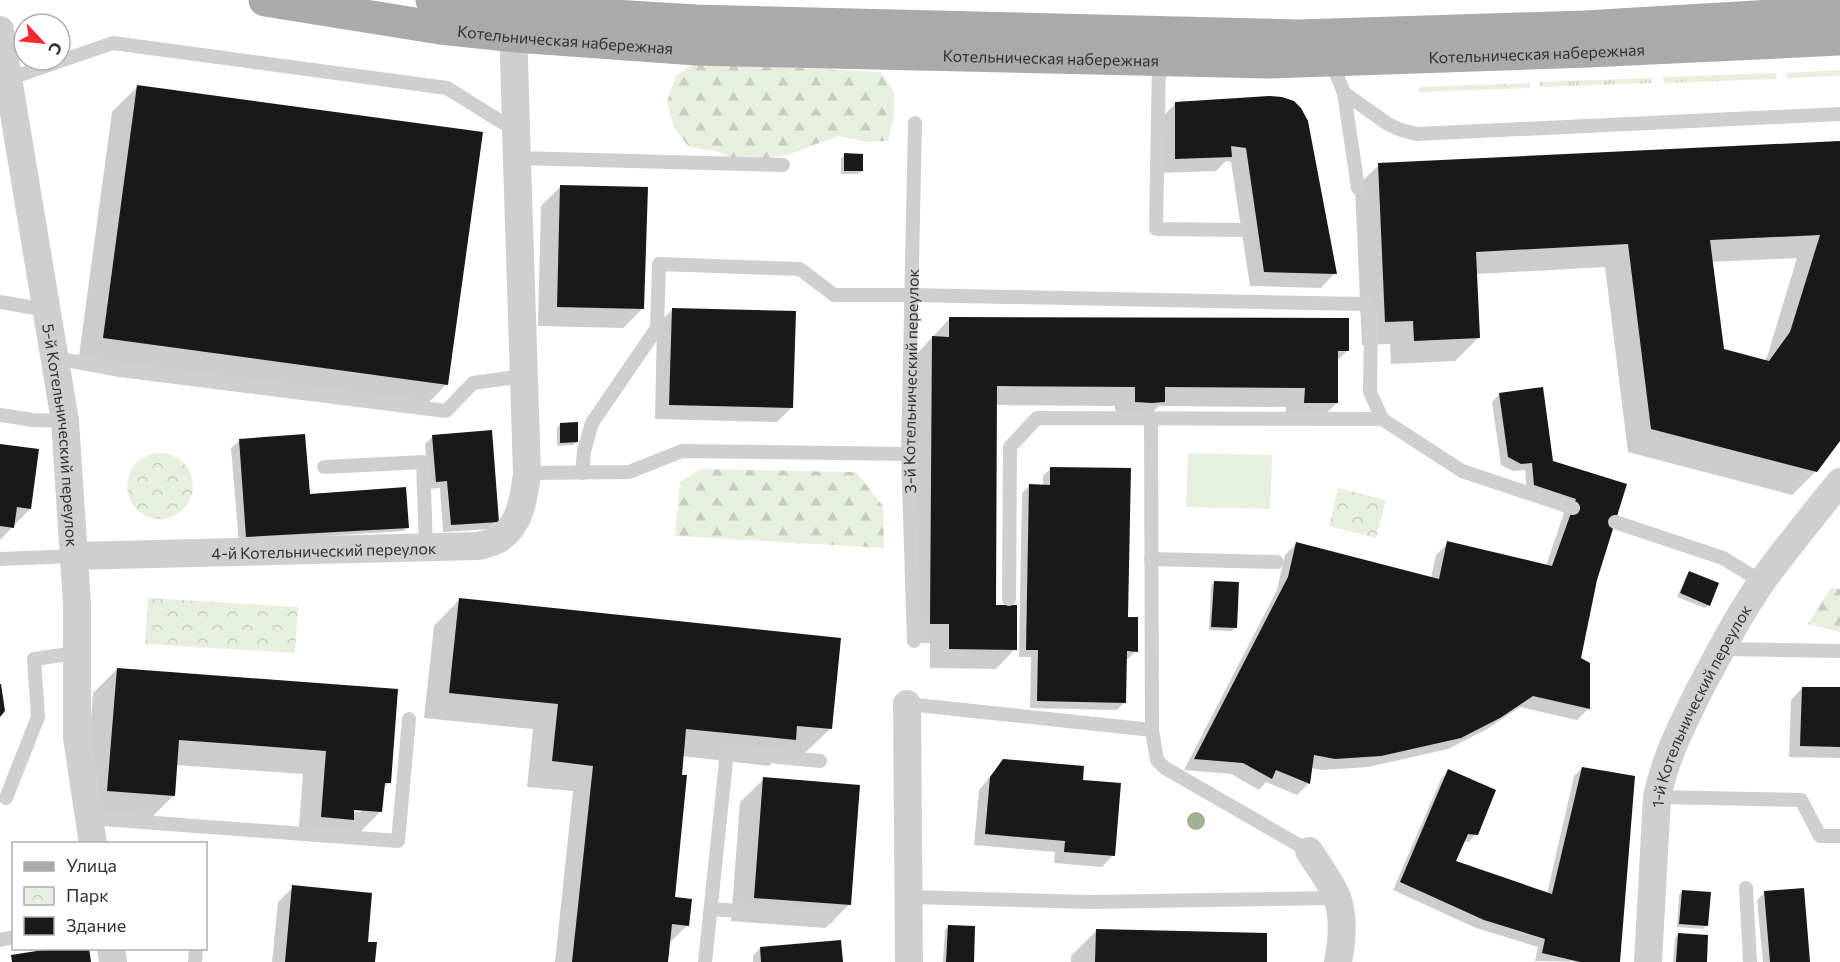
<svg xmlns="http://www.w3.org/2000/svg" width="1840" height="962" viewBox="0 0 1840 962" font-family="Commissioner,sans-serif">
<defs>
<pattern id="grass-tufts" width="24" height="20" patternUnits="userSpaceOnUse" patternTransform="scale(1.5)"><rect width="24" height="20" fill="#e7efdf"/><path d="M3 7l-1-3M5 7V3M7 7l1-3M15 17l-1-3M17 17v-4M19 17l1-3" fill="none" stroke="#c7cdc0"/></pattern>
<pattern id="forest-firs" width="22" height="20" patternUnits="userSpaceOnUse" patternTransform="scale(1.5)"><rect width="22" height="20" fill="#e7efdf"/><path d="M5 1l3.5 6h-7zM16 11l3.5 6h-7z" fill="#c7cdc0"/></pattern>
<pattern id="park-crowns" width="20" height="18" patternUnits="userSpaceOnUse" patternTransform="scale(1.5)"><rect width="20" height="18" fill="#e7efdf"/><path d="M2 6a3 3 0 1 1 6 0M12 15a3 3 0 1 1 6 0" fill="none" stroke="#c7cdc0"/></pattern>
</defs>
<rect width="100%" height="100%" fill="#fff"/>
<path fill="url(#grass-tufts)" d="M1840,70V76L1787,78V73Z
M1776,73L1777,79L1664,83L1663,77Z
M1652,78V83L1540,87L1539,82Z
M1530,83V88L1419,92V87Z"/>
<path fill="url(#forest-firs)" d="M697,63L880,72L894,91V116L888,141L866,142L840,136L816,144L791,154L767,159L741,161L716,151L689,147L674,128L667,102L676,75Z
M701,469L856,472L883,506L884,548L675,536L680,482Z
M1831,588L1840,589V632L1808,624Z"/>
<path fill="url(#park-crowns)" d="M127 486a33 33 0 1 1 66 0a33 33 0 1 1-66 0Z
M1338,488L1386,500L1376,538L1329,526Z
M148,598L298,607L295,653L145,644Z"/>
<path fill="#e7efdf" d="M1188,453L1272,455L1270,509L1186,507Z"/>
<path fill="#0003" fill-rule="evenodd" d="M138,86L447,384L421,410L78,363L112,112Z
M1175,104L1300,109L1335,273L1321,288L1250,286L1231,162L1226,161L1216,171L1160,173V119Z
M1840,143V439L1816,471L1792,495L1628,452L1605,267L1476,274L1479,337L1455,361L1391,364L1390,344L1362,345L1355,188L1379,165ZM1797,258L1767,357L1764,361L1722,351L1711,262Z
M845,155L862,171L858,174H841V158Z
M560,187L643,308L623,328L538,326L541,206Z
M672,310L792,407L777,422L655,419L657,324Z
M950,318L1347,351L1337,361V403L1317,422H1285L1286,407L1159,406L1143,422H1116L1115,406L996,405L995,606L1015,649L996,669L930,668V643H911L913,358Z
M1500,394L1551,463L1625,485L1595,580L1579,659L1589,664L1588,709L1577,720L1520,707L1487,729L1448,749L1368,767L1323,770L1311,768L1309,783L1297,795L1266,782L1259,790L1231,774L1184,770L1277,590L1285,555L1296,544L1431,578L1436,555L1448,543L1546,566L1565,510L1527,493L1525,470L1513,471L1501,465L1492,402Z
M560,424L577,442L573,445L557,446V428Z
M432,437L497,521L489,529L443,532L440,488L428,489L425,444Z
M239,441L308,498L407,527L404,531L307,537L239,544L231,448Z
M0,445L30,509L0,540Z
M1051,468L1136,651L1128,659H1125V702L1117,710L1030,708L1031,657H1019L1022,493L1030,485L1043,486V476Z
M1689,573L1709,605L1705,608L1677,597L1686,576Z
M1214,582L1236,627L1232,631L1209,630L1211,586Z
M459,600L830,729L804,754L782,752L769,766L682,756L673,899L688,925L668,944L666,962H555L573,791L527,787L533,729L424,718L434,626Z
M117,669L396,690L389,782L383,789L381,811L357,835L338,833L329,843L298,840L303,774L176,765L174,795L150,819L84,814L93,693ZM361,809V812L347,811Z
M1802,688L1840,689V758L1789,757L1791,700Z
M1003,761L1081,782L1113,855L1102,867L1054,863L1055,852L974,845L979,790Z
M1582,768L1618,962L1535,961L1538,947L1476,928L1393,890L1441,779L1449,771L1476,834L1469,842L1463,841L1454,862L1547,894L1574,776Z
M764,779L849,905L825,928L731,921L740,802Z
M293,887L366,943L374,962H272L278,902Z
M1682,891L1707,925L1703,929L1677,927L1679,895Z
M1765,892L1808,962H1763L1757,900Z
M948,926L972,962H943L945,930Z
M1097,930L1265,962H1071V956Z
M1678,935L1705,962H1673L1675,938Z
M760,948L842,962H753V956Z"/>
<path fill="#191919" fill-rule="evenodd" d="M137,85L483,132L448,385L103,338Z
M1269,96L1282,97L1294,101L1301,108L1308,121L1337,274L1264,272L1246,148L1231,146L1232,157L1175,159V102Z
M1840,141V441L1817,472L1651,429L1628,244L1476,252L1480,338L1414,341L1413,321L1385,322L1378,163ZM1820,235L1790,332L1769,361L1724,349L1710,240Z
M844,153L863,154V171H844Z
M560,185L648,187L644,309L557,307Z
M672,308L796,311L793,408L669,405Z
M949,317L1349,318V351H1338V403H1304L1305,388L1165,387V402L1151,403L1135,402V387L997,386L996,605H1017V650L949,649V624H930L932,336L949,337Z
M1543,387L1553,461L1627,484L1597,580L1581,658L1590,663V709L1533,696L1500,718L1461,738L1381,756L1335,759L1314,755L1310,784L1276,770L1272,779L1243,763L1194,759L1288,577L1296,542L1439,579L1447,541L1552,566L1576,499L1534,485L1532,463L1521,464L1508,457L1499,393Z
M578,422V442L560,443V423Z
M492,430L499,522L451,525L447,481L436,482L432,435Z
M305,434L310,494L406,487L409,528L246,537L239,439Z
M0,444L39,449L31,509L17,507L14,528L0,526Z
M1050,467L1131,468L1128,617H1138V652L1127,651L1126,703L1037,701L1038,650H1026L1029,484L1050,485Z
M1689,571L1719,583L1710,606L1680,593Z
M1214,581L1239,582L1237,628L1211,627Z
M459,598L841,638L832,729L797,726L796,740L686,729L682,775H687L675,897L692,899L689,926L672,924L668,962H572L593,766L552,761L558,704L449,693Z
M117,668L398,689L391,783H385L382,812L354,810V820L321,817L326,751L248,745L179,740L175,796L107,791Z
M0,684H1L5,711L0,717Z
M1802,687H1840V747L1800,746Z
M1003,759L1084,766L1083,780L1121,783L1115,856L1064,852L1065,841L985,834L990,777Z
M1582,767L1635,776L1620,962H1580L1542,953L1545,939L1484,920L1400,882L1448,769L1496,790L1478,835L1468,834L1456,861L1552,894Z
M763,777L860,785L851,905L754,898Z
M292,885L372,893L368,942H377L375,962H285Z
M1804,888L1810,962H1770L1764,891Z
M1682,890L1711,892L1708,926L1679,924Z
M948,925L975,926L974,962H946Z
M1096,929L1267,933V962H1095Z
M1678,933L1708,935L1707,962H1676Z
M841,940L843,962H761L760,947Z
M56,948H89L91,962H12L11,955Z"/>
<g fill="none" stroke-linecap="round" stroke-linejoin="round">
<g stroke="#cfcfcf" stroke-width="14">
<path d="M1159,59L1156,229L1241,230"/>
<path d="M1331,61L1344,93L1388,124L1401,130L1417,134L1840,114"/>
<path d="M8,79L113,43L447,88L516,131"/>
<path d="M1344,93L1358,188"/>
<path d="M517,158L783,165"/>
<path d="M0,302L47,310"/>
<path d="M55,358L120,370L446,411L473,383L523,376"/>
<path d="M0,415L33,420L65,421"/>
<path d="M1151,418L1152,730L1157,760L1165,768L1309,851"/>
<path d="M324,467L423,462L426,546"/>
<path d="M527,473L629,472L682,451L908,454"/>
<path d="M582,473L584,451L592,423L657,328L659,264L800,269L834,295H911L1364,304L1371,317L1370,392L1382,419"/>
<path d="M1615,522L1723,558L1762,582"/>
<path d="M0,559L74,556"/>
<path d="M1151,559L1277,562"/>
<path d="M1009,599L1010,447L1037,418L1382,419L1462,471L1573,508"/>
<path id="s1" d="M914,641L908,454L915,123"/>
<path d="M1722,649L1840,651"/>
<path d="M907,704L1152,730"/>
<path d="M1657,797L1801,800L1820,836H1840"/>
<path d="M6,798L38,717L34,659L76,653"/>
<path d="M88,818L398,841L409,719"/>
<path d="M1746,888L1750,962"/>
<path d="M908,897L1089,902L1337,898"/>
<path d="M711,909L828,917"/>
<path d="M0,940L14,937"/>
<path d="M195,962L196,948"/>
<path d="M705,962L727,752L820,761"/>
</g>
<g stroke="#cfcfcf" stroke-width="28">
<path id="s2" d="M0,30L65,421L77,604V738L93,844"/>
<path id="s3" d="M74,556L479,546C485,544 492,543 497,540C521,526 524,497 527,473L516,131L514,56L518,13"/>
<path d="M907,704L909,962"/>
<path d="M1309,851C1318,865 1333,885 1338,900C1344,920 1342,942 1338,962"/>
<path d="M111,948L113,962"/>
<path id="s4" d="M1648,962L1657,797C1665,758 1683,723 1701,687C1720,651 1740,613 1763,580C1788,546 1814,514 1840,482"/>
</g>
<g stroke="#aaa" stroke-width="33">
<path id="s5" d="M265,0L440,28L516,36L696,49L1268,62L1588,51L1840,39"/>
<path d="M432,0L518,10L695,21L1299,36L1585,27L1840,12"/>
</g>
</g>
<circle fill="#a0b293" cx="1196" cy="821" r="9"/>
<g text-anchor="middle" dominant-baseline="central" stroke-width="6" stroke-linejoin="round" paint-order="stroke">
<g font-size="16" fill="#323232" stroke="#fff">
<text stroke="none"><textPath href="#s5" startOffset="303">Котельническая набережная</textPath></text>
<text stroke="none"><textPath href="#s5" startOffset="1275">Котельническая набережная</textPath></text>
<text stroke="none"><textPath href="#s5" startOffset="789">Котельническая набережная</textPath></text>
<text stroke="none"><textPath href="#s1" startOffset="260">3-й Котельнический переулок</textPath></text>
<text stroke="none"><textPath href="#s2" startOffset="410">5-й Котельнический переулок</textPath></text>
<text stroke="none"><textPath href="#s3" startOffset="250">4-й Котельнический переулок</textPath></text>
<text stroke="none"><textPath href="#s4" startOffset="266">1-й Котельнический переулок</textPath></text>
</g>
</g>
<rect x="12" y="842" width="195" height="108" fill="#ffffff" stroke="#adadad" stroke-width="1.5"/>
<rect x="24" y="862" width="30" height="9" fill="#aaaaaa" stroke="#adadad" stroke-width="1.5"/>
<text x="66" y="872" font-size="18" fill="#323232">Улица</text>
<rect x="24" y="887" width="30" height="18" fill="url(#park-crowns)" stroke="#adadad" stroke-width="1.5"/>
<text x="66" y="902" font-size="18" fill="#323232">Парк</text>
<rect x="24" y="917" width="30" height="18" fill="#191919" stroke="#adadad" stroke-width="1.5"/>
<text x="66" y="932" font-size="18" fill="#323232">Здание</text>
<g transform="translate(42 42) rotate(116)"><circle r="28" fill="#ffffff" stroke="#adadad" stroke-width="1.5"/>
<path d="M0-4.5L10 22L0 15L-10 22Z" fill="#f4282d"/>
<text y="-9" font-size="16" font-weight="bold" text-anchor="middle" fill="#323232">С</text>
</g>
</svg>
